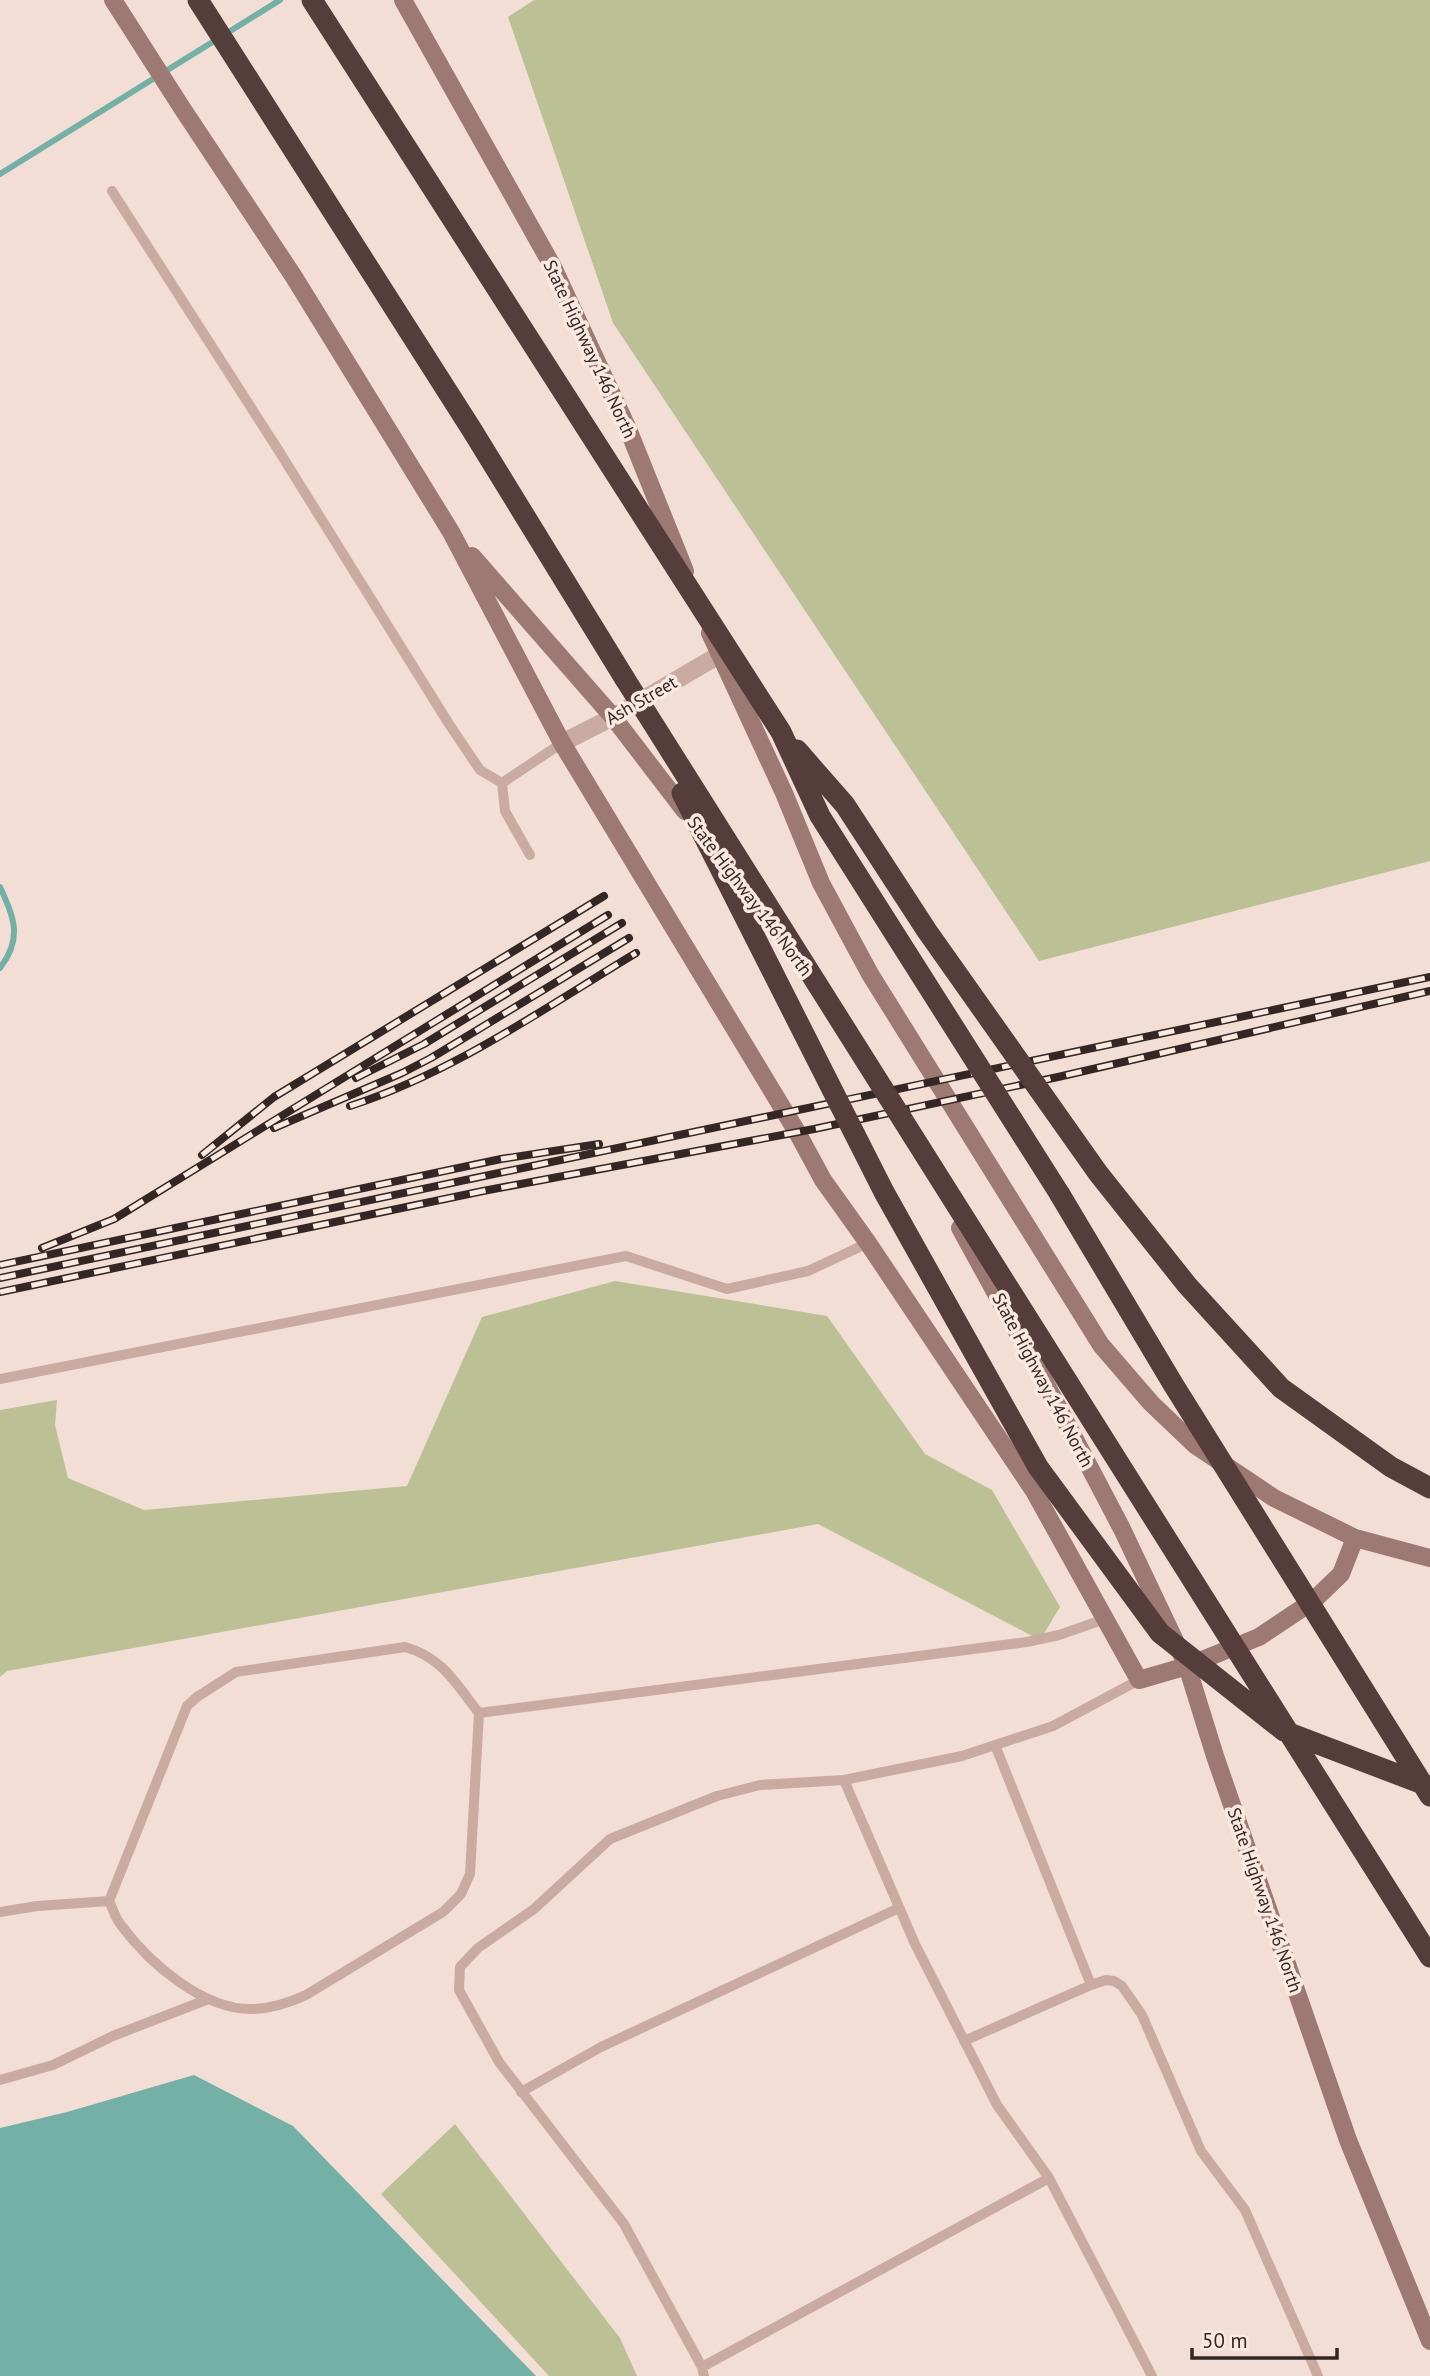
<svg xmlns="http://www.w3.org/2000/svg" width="1430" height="2376" viewBox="0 0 1430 2376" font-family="'PT Sans',sans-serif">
<rect width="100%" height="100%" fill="#f2ded5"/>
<path fill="#bbc195" d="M534,0H1430V861L1039,961L613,323L508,17Z
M615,1281L827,1316L925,1454L992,1490L1060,1607L1040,1640L818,1524L7,1671L0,1677V1410L57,1400L55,1425L68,1478L144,1510L407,1486L482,1317Z
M455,2124L620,2338L637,2376H549L381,2194Z"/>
<path fill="#73b0a6" d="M194,2075L293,2126L536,2376H0V2128L67,2112Z"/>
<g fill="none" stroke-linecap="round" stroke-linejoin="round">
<path stroke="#73b0a6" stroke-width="6" d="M0,174L280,0
M0,887C14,918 23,938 0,968"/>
<path stroke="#caaba1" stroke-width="10" d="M112,191L277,448L449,724L480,770L502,783
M530,855L505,811L502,783L562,743
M0,1379L626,1256L727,1289L808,1271L868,1243
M479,1713C456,1684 442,1657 405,1647L236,1672L197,1697L187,1706L109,1901C113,1909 115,1918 121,1925C149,1963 204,2011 254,2009C274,2008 289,2003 306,1995L443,1912L461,1894L470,1874L479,1713L1027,1642L1059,1635L1105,1619
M995,1745L1091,1985L1106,1980L1114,1981L1122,1986L1142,2015L1201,2151L1245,2210L1318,2376
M844,1780L915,1944L997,2105L1049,2178L1152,2376
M0,1912L37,1906L109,1901
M964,2041L1091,1985
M0,2080L53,2065L113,2036L206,2000
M521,2092L601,2047L899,1908
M702,2367L1049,2178
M704,2376L702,2367L624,2224L499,2062L459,1990L460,1967L478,1948L534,1909L610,1839L717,1796L760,1785L844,1780L962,1756L1053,1726L1139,1680"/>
<path stroke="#caaba1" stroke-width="18" d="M562,743L613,717L719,655"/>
<path stroke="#9d7973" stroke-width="18" d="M113,0L182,108L294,277L451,532L562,743L797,1132L823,1180L868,1243L1034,1491L1139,1680L1187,1666L1259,1637L1313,1601L1341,1574L1355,1538
M403,0L553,267L628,429L685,571
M472,556L613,717L685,811
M710,633L784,793L821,883L870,974L1101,1345L1151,1403L1195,1445L1274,1498L1355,1538L1430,1558
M723,861L759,908
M960,1228L1048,1388L1122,1529L1187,1666L1215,1756L1348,2140L1430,2341"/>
<path stroke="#553d3b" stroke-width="21" d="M198,0L472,430L625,679"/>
<g stroke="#342624" stroke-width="8">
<path id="rail" d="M356,1078L424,1044L622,923
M350,1106C454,1072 543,1009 636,953
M274,1128L402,1073L431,1058L629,938
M202,1155L274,1097L604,896
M42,1248L114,1219L608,915
M0,1265L501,1159L599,1144
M0,1278L1430,977
M0,1292L483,1191L814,1129L1058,1077L1430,991"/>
</g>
<use href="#rail" stroke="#f9e9e1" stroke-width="5" stroke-dasharray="16" stroke-linecap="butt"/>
<path stroke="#553d3b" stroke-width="21" d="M312,0L781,732L820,816L1059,1193L1173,1384L1430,1796
M625,679L1430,1957
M797,750L845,805L927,931L1098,1173L1187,1285L1281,1388L1391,1467L1430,1488
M682,793L884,1192L1038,1467L1160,1633L1284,1731L1428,1786"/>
</g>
<g text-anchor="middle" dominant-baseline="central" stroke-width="7" stroke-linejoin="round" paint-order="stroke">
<g font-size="18" fill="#342624" stroke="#f9e9e1">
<text transform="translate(590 349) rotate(65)">State Highway 146 North</text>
<text transform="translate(641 700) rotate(-30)">Ash Street</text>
<text transform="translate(750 896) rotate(53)">State Highway 146 North</text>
<text transform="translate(1043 1380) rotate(62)">State Highway 146 North</text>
<text transform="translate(1265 1900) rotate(71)">State Highway 146 North</text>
</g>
</g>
<path d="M1192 2348v10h145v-10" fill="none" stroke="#342624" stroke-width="3.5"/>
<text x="1202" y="2348" font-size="21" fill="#342624" stroke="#f9e9e1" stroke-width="5" paint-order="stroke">50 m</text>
</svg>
